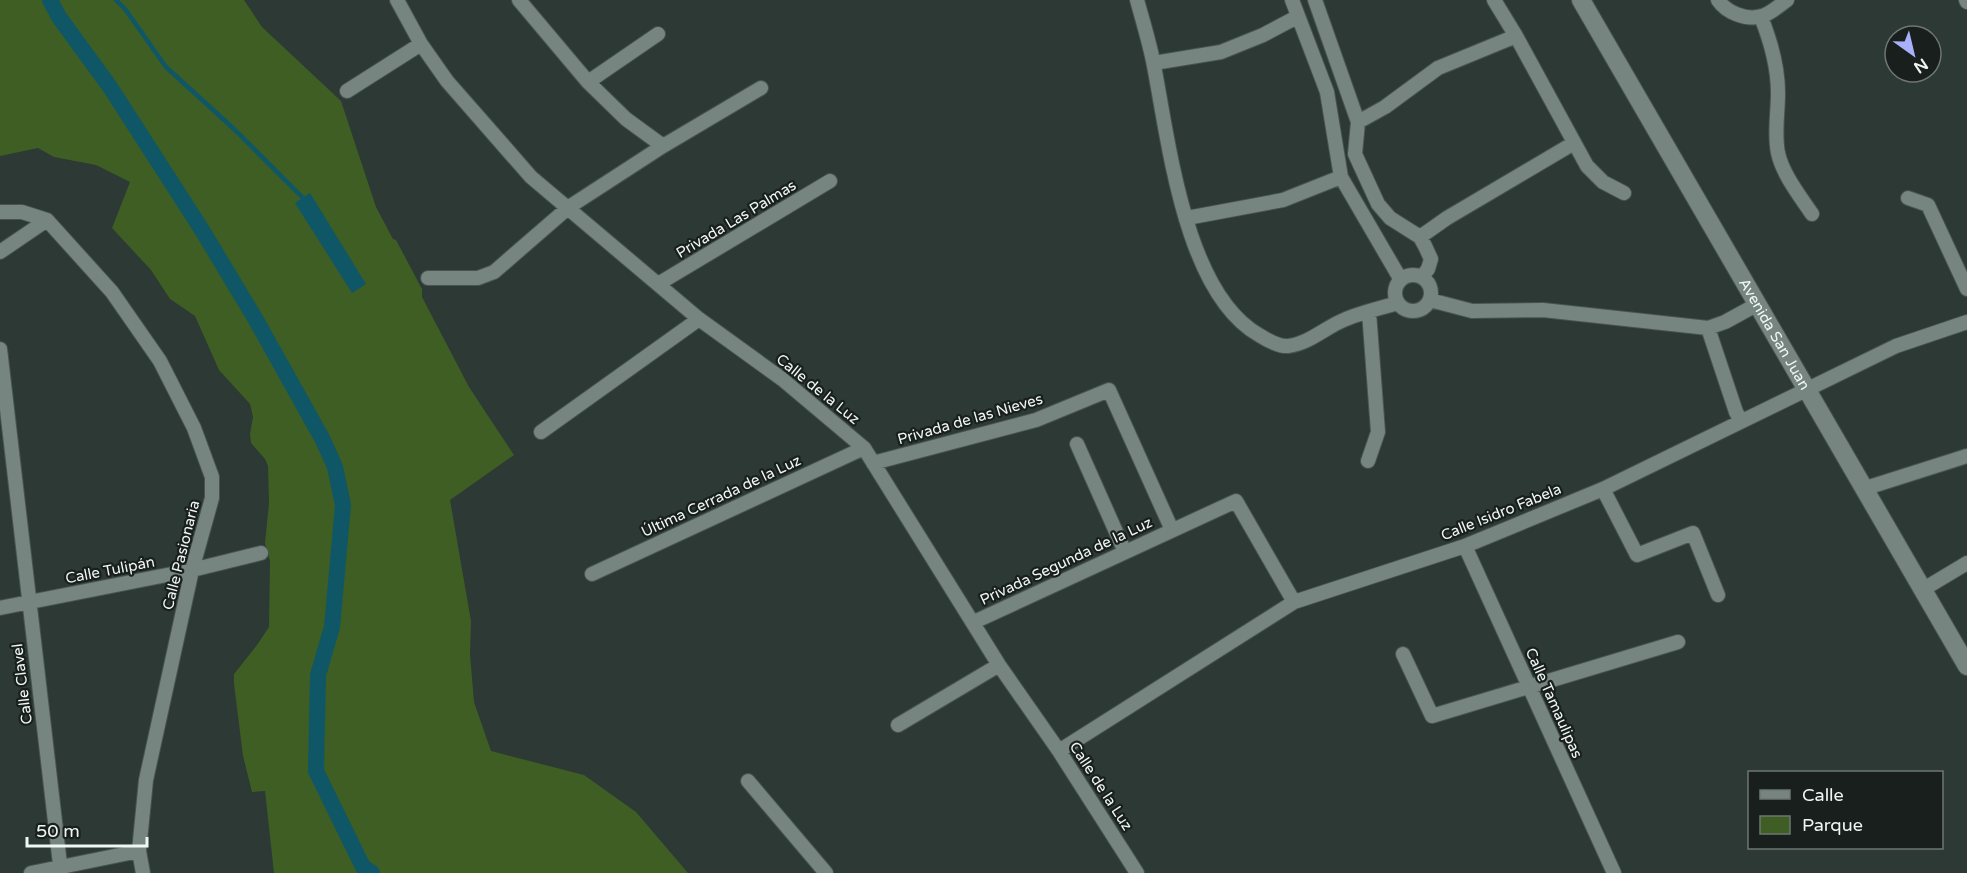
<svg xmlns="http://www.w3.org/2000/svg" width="1967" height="873" viewBox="0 0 1967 873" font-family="'Varela Round',sans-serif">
<rect width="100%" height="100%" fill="#2c3935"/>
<path fill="#3e5e24" d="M0,0H244L262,27L341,101L376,207L393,239L396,240L422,289V297L469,387L514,455L450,500L471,621L470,654L474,702L491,751L584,775L636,812L688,873H274L265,791L252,792L243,756L234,684V674L257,645L269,627L270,561L265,543L269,503L268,466L265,459L251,443L250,434L253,417L250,404L219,370L195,316L170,299L151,270L112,228L130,182L96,165L54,157L38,148L0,156Z"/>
<path fill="#0f5666" d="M310,193L366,284L352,293L295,203Z"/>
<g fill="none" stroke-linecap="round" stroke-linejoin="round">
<path stroke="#0f5666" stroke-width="4.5" d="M116,0L125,9L166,67L234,129L303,198"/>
<path stroke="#0f5666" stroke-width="16" d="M50,0L59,17L110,87L202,230L256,320L323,440L335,467L343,505L332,627L318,675L316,771L363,867L372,873"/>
<g stroke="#495450" stroke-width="16">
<path id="street" d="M397,0L421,44L447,81L531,177L699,319L782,379L864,448L999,665L1059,751L1137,873
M519,0L588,82L626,119L663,146
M1137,0C1143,22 1150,44 1154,66C1169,143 1185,293 1259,335C1267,340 1279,347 1288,346C1309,344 1327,326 1346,319C1363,312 1381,308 1398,303
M1292,0L1327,92L1341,177L1401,280
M1315,0L1358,122L1355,154L1378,204L1390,218L1420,237L1425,246L1431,259L1428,269L1422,277
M1494,0L1516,36L1587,166L1603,182L1624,193
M1718,0C1726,12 1746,21 1762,16C1770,14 1780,5 1787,0
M1966,0L1967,2
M1761,17C1771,42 1778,66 1778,93C1778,114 1774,133 1778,153C1783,175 1800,196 1812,214
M1154,63L1221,52L1263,35L1297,17
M588,82L658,34
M347,91L421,44
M1358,122L1385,107L1438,68L1516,36
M1908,198L1928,205L1967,289
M0,212H22L47,220
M1187,218L1283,200L1341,177
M47,220L112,292L160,361L194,428L212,477V498L192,570L146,780L139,851L143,873
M1420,237L1447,218L1574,143
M0,252L47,220
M1395 293a18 18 0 1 1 36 0a18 18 0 1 1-36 0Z
M428,278H478L494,272L569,207L663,146L761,88
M658,284L830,181
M1430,300L1472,311L1543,310L1708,328L1725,322L1756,305
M1708,328L1736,412L1741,421
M0,349L61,873
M541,432L699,319
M1077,444L1125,552
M1368,461L1378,432L1369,312
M873,463L1036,420L1109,390L1172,530
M1603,489L1637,555L1693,533L1718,595
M1863,489L1967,456
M1465,546L1614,873
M592,574L864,448
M1922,590L1967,563
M0,608L192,570L261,553
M974,622L1236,501L1294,602
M1403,654L1432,716L1678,642
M898,725L999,665
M1059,751L1294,602L1465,546L1603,489L1896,346L1967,322
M748,781L826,873
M31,873L139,851"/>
</g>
<g stroke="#495450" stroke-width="20">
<g id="secondary">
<path id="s1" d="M1581,0L1967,666"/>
</g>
</g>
<use href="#street" stroke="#768580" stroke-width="14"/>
<use href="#secondary" stroke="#768580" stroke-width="18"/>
</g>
<g text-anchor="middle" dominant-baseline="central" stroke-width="4.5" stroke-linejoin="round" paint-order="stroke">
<g font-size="15" fill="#eff7f4" stroke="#191f1d">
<text transform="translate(736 219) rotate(-31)">Privada Las Palmas</text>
<text stroke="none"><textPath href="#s1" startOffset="386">Avenida San Juan</textPath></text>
<text transform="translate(818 389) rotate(39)">Calle de la Luz</text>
<text transform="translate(970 419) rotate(-16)">Privada de las Nieves</text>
<text transform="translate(721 496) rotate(-25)">Última Cerrada de la Luz</text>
<text transform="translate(1501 512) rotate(-22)">Calle Isidro Fabela</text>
<text transform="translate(181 555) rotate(-76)">Calle Pasionaria</text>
<text transform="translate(1066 561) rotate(-25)">Privada Segunda de la Luz</text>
<text transform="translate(110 570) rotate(-11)">Calle Tulipán</text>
<text transform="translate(22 684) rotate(-97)">Calle Clavel</text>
<text transform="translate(1554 703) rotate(66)">Calle Tamaulipas</text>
<text transform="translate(1101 786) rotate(57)">Calle de la Luz</text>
</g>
</g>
<rect x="1748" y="771" width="195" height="78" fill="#191f1d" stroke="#6f7573" stroke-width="1.5"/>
<rect x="1760" y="790" width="30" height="9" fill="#768580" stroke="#6f7573" stroke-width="1.5"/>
<text x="1802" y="801" font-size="18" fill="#eff7f4">Calle</text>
<rect x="1760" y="816" width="30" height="18" fill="#3e5e24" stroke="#6f7573" stroke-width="1.5"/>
<text x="1802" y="831" font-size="18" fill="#eff7f4">Parque</text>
<g transform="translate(1913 54) rotate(146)"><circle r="28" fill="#191f1d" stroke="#6f7573" stroke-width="1.5"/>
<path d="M0-4.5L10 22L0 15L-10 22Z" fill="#a9b0fc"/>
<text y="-9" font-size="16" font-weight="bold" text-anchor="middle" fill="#eff7f4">N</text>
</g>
<path d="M27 837v9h120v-9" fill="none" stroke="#eff7f4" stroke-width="3"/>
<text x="36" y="837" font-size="18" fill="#eff7f4" stroke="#191f1d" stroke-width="4.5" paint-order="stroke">50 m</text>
</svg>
